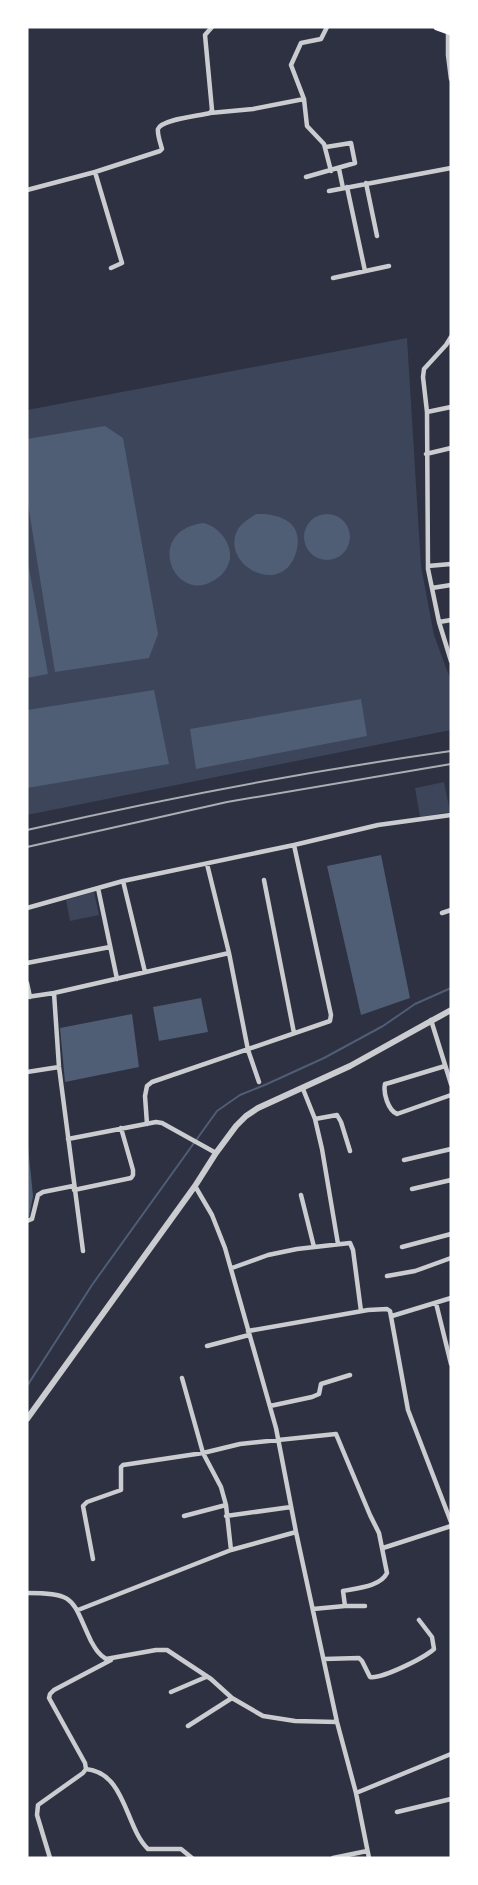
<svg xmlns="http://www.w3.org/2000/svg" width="478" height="1885" viewBox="0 0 478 1885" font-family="Poppins,sans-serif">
<rect width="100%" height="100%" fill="#2d3142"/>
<path fill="#3c4559" d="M407,338L421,566L434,635L451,681V730L27,815V410Z
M444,782L450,812L420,817L415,788Z
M94,892L99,915L70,921L66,900Z"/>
<path fill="#4f5d75" d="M105,426L123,438L158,634L149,658L55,672L27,498V439Z
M304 537a23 23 0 1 1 46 0a23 23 0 1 1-46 0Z
M256,514C278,513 303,521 297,549C285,601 218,565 238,529C242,523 250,518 256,514Z
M203,523C220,526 236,548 228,565C225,572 220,577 213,581C173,604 144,531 203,523Z
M27,557L48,674L27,678Z
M154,690L169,764L27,788V710Z
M361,699L367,736L196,769L190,729Z
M381,855L410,998L361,1015L327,866Z
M201,998L208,1032L159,1041L153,1007Z
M132,1014L139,1067L65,1082L60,1028Z
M27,1136L33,1196L29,1217H27Z"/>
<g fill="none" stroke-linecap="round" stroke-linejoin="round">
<path stroke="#4f5d75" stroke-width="2" d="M27,1386L92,1285L217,1111L240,1095L267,1084L324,1058L383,1026L415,1004L451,988"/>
<path stroke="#caccd0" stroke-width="4.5" d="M327,27L321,39L301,43L291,65L304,99L307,126L324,144L331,171
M448,31V55L451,79
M210,113L253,109L304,99
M339,169L343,188
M306,177L355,163L351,143L326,147
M366,183L377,236
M347,187L365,271
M27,190L95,172
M329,191L451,168
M111,268L122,263L95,172L160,151L162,149C161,145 157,134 158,129C162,119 200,116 210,113L212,110L205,35L212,27
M333,278L389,266
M451,337L446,345L424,369L423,377L427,412L428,569L439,622L451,661
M427,412L451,407
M426,454L451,448
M428,566L451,564
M432,588L451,585
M439,622L451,620
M207,864L229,953L248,1050L259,1082
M264,880L294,1033
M123,881L145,972
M98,888L117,979
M27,908L123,881L294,845L378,825L451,815
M442,913L451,910
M27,963L110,947
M27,983L30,997
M54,993L59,1067L83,1251
M27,997L54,993L229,953
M431,1020L451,1084
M445,1066L389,1083L385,1084C383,1093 388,1110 397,1114L451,1095
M27,1072L59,1067
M303,1089L315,1119L322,1149L338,1244
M315,1119L337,1115L341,1122L350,1151
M147,1124L145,1096L147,1086L152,1082L330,1021L331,1015L294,845
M68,1139L156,1122L162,1123L216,1153
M404,1160L451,1149
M195,1186L212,1215L225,1248L276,1428L296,1532L337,1722L356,1793L369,1858
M412,1189L451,1180
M74,1190L131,1178L133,1175V1170L121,1128
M301,1195L314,1247
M27,1221L32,1219L38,1195L43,1192L73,1186
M402,1247L451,1234
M232,1268L268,1255L297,1249L350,1243L353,1250L361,1311
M387,1276L415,1271L451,1258
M436,1303L451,1364
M392,1316L451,1298
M248,1331L368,1310L387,1309L390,1311L408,1410L451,1522
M207,1346L249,1335
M182,1378L203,1453L221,1487L226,1505L231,1550
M270,1406L312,1397L319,1394L321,1384L350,1375
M184,1516L226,1505
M226,1516L291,1507
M383,1548L451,1526
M93,1559L83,1506L87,1502L121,1490V1467L123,1465L203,1453L240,1444L336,1434L370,1515L379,1533L387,1573C380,1587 357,1588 343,1591L345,1606L313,1609
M27,1593C77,1593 71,1599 91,1641C95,1648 98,1654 106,1659L156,1650H167L211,1679L232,1698L263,1716L295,1721L337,1722
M345,1606H365
M78,1610L231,1550L296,1532
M324,1659L359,1658L362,1661L370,1677C382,1679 424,1658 434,1649L432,1637L419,1620
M171,1692L206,1677
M188,1726L232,1698
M86,1769C126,1773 125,1827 148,1849H181L192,1858
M356,1793L451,1754
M397,1812L451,1799
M50,1858L37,1815L38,1805L83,1773L86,1769L85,1763L49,1698L50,1694L54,1690L111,1660
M333,1858L367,1851"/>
<path stroke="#caccd0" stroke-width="6" d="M27,1419L195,1186L216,1153L236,1126L246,1116L258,1108L350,1066L451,1010"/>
<path stroke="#fff" stroke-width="7" d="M437,27L451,32"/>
<path stroke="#abadb3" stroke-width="2" d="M27,830C167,798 309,771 451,751
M27,847L227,802L451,764"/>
</g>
<rect width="478" height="1885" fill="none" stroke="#ffffff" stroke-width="57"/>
</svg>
